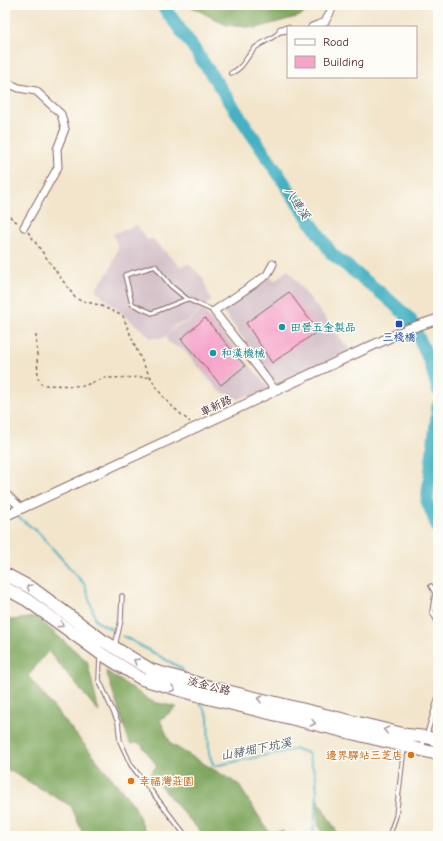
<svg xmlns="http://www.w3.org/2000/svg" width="443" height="841" viewBox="0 0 443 841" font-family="'Comic Neue','LXGW WenKai TC',sans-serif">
<rect width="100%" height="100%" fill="#fdfcf7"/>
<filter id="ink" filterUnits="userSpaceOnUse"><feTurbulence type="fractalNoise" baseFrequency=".025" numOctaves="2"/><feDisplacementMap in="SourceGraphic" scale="8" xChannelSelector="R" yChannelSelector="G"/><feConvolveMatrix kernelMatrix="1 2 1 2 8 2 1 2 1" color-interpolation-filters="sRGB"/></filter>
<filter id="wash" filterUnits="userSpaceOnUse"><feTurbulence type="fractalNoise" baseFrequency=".012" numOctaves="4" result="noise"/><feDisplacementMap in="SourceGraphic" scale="16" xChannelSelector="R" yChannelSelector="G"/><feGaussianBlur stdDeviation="0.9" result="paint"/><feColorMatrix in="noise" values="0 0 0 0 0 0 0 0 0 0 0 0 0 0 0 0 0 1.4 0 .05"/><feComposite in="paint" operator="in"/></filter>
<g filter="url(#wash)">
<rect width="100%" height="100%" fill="#f2e5cb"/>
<path fill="#d2bdc6" d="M137,225L147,240L152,239L180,266L189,264L203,278L211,301L200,308L196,315L188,321L175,325L164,338H151L95,290L110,270L118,248L113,234Z
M288,270L350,350L277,384L223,311L270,276L274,281Z
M201,308L270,389L251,399L248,395L239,399L219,391L183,349L176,347L167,341V335L175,327L188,322L197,315Z"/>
<path fill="#80a75e" stroke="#656344" d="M188,5H316L300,16L256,28L226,25Z
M36,617L87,661L99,712L48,651L28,676L134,805L147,836H84L71,806L5,768V619L11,620Z
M106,671L153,702L177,707L160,720L171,744L238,784L269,832L283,831L285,836H204L153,778L150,773L157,766L140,743L130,744Z
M318,800L339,836H340H323L318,824Z"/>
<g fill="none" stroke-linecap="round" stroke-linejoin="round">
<path stroke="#45b1c3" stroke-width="2" d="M5,506L7,508
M18,517L38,532L85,585L96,621L113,630
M123,636L181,668L185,674
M200,702L208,716L209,754L214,766L296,749L308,753L316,777L317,796L313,836"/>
<path stroke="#45b1c3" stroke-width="13" d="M162,5L191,44L332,254L387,298L410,319L430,362L438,390
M438,406L427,501L438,528"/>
</g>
<g id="blocks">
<path fill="#f6a3c9" d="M289,292L318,331L272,363L246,323Z
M205,318L245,366L221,385L181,339Z"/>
</g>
</g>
<g filter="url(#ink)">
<use href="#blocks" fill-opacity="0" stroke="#856463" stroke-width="1"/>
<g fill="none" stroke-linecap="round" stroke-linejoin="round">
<g stroke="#856463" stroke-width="5.5">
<path id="service" d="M231,73C243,69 246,57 255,48C262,42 277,37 281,30
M187,299L152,313L132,304L125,275L155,266L171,286L187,299L214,311
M431,586L435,593L432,612L438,623
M115,646L121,620L122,596
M100,656L99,680L118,722L120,741L131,765L186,836
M421,749L426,737L438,697
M389,836L396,816L404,748"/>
</g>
<g stroke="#856463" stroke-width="9">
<path id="minor" d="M312,27L325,22L334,5
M281,30L288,29
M5,82L19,88L36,91L61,114L65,129L57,149L58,167L24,227
M273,264L267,275L214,311L276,391
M5,493L21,508"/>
</g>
<g stroke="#856463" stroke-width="11">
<path id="tertiary" d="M5,516L408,329L438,319"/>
</g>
<g stroke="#856463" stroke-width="14">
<path id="primary" d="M5,574L33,589L102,640L151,670L210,687L407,735L426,737L438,740
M5,588L27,600L100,653L142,679L208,698L438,754"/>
</g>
<path stroke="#856463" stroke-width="1.5" stroke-dasharray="3 3" stroke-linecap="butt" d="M5,213L18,223
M28,232L76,299L99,305L123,316C134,344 146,375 165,399C172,407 182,415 190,422
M36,335L38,378L42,385L83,386L105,378L152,377"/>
<use href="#service" stroke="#fff" stroke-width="3.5"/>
<use href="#minor" stroke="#fff" stroke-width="7"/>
<use href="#tertiary" stroke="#fff" stroke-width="9"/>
<use href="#primary" stroke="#fff" stroke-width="12"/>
</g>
<defs><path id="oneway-chevron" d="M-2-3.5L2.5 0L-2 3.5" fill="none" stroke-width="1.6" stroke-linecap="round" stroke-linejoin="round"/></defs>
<g stroke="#ae9aa0">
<use href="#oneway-chevron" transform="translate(29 587) rotate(-150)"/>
<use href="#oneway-chevron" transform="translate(61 625) rotate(36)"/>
<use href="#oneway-chevron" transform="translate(136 661) rotate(-148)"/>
<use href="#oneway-chevron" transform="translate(173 689) rotate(16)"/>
<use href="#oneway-chevron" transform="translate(260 699) rotate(-167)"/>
<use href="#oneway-chevron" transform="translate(313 723) rotate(14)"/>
<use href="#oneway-chevron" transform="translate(386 730) rotate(-167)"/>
</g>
</g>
<rect fill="#1a4fb4" stroke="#fdfcf7" stroke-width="1.5" x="395" y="320" width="8" height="8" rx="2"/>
<g fill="#0f9aa8" stroke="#fdfcf7" stroke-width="1.5">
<circle cx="282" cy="327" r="4"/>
<circle cx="213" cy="353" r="4"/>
</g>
<g fill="#e8710a" stroke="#fdfcf7" stroke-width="1.5">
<circle cx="411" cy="755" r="4"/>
<circle cx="131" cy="781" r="4"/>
</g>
<g text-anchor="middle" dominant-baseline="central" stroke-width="3" stroke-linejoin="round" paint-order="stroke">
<g font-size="11" fill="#0d838f" stroke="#fdfcf7" text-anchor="start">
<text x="290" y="327">田晉五金製品</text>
<text x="221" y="353">和漢機械</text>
</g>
<g font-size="11" fill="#164399" stroke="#fdfcf7">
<text x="399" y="337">三棧橋</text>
</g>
<g font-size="11" fill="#4a1f2b" stroke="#fdfcf7">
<text transform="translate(216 406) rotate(-25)">車新路</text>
<text transform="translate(209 686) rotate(14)">淡金公路</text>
</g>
<g font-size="11" fill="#c56008" stroke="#fdfcf7" text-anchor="end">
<text x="403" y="755">邊界驛站三芝店</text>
<text x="139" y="781" text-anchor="start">幸福灣莊園</text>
</g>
<g font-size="12" font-style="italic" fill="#485968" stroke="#fdfcf7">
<text transform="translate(297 203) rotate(56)">八連溪</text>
<text transform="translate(256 749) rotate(-11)">山豬堀下坑溪</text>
</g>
</g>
<rect width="443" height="841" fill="none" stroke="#fdfcf7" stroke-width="20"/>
<rect x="287" y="26" width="130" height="52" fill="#fdfcf7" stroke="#b5a4a5"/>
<rect x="295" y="39" width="20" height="6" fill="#ffffff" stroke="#b5a4a5"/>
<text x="323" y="46" font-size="12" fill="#4a1f2b">Road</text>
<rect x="295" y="56" width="20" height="12" fill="#f6a3c9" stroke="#b5a4a5"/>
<text x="323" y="66" font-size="12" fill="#4a1f2b">Building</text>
</svg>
